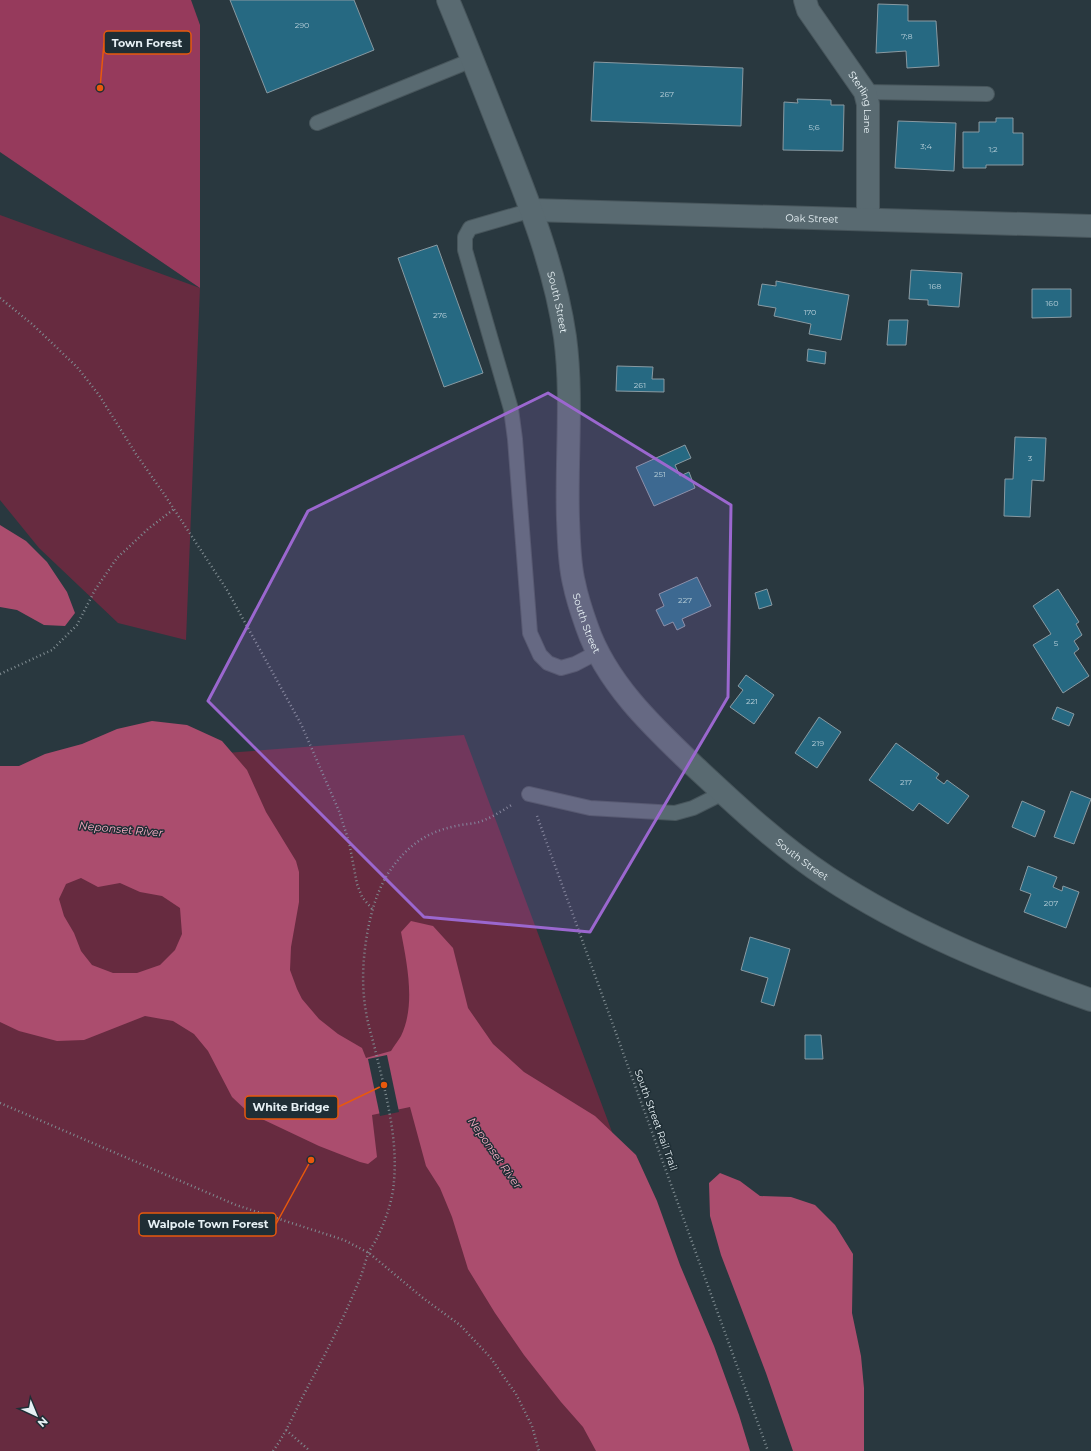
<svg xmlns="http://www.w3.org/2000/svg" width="1091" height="1451" viewBox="0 0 1091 1451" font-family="Montserrat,sans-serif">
<rect width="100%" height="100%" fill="#29383f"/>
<path fill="#672b40" d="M0,215L200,288L186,640L118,623L39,548L0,500Z
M464,735L731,1451H0V869L65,765Z"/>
<path fill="#963a5c" d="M0,0H191L200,25V288L0,152Z"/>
<path fill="#ab4d6e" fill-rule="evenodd" d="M0,525L26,541L47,562L67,592L75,613L65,626L44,625L17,610L0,607Z
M152,721L187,725L222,741L247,770L266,812L296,861L299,872V902L291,947L290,970L297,989L302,999L319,1019L338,1034L362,1048L366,1058L391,1051C394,1046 398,1041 401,1036C416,1005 407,964 401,932L411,921L433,926L453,948L468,1008L493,1044L524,1072L595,1116L636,1155L657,1201L680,1265L714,1346L739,1415L750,1451H596L583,1427L561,1402L524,1355L495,1313L468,1269L452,1217L440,1188L426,1166L410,1107L372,1115L377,1157L368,1164L360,1162L319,1146L249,1113L232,1097L208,1051L194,1034L173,1021L145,1016L84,1040L57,1041L19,1031L0,1022V766H19L45,754L82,744L117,729ZM81,878L98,887L120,883L140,892L162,896L180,908L182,934L175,950L160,965L137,973H113L92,965L81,951L74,933L64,916L59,899L66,884Z
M720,1173L740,1181L760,1196L791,1197L815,1205L835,1225L853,1254L852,1313L861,1356L864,1388V1451H793L766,1373L721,1255L710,1216L709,1183Z"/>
<path fill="#29383f" d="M387,1055L399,1112L380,1116L368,1059Z"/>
<path fill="#266982" stroke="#899aa2" d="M230,0H354L374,50L267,93Z
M878,4L908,5V21H936L939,66L907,68L906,51L876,53Z
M594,62L743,68L741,126L591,121Z
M797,99L831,100V105H844L843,151L783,150L784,102L798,103Z
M996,118H1013V133H1023V165H986V168H963V132H979V122H996Z
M898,121L956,123L954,171L895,168Z
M437,245L483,373L444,387L398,258Z
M911,270L962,273L959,307L928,305V300L909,299Z
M776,281L849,295L841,340L809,334L811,324L774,316L776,308L758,305L762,284L776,286Z
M1032,289H1071V317L1032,318Z
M889,320H908L906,345H887Z
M808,349L826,352L825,364L807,361Z
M617,366L653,367L652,379H664V392L616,391Z
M1015,437L1046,438L1044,481L1032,480L1030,517L1004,516L1005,479H1013Z
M685,445L691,458L675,465L680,476L689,472L695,488L654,506L636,467Z
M697,577L711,606L682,619L685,626L677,630L673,622L664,626L656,610L664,606L659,594Z
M767,589L772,605L759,609L755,593Z
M1058,589L1079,622L1076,624L1082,635L1074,641L1079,649L1074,653L1089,676L1063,693L1033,645L1051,634L1033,606Z
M746,675L774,695L754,724L730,707L743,690L738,686Z
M1057,707L1074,714L1069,726L1052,719Z
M819,717L841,732L817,768L795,753Z
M896,743L939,774L936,778L944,784L947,780L969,796L948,824L919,803L913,811L869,780Z
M1071,791L1091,799L1074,844L1054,837Z
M1022,801L1045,811L1035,837L1012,827Z
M1028,866L1057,877L1053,887L1062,891L1063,886L1079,892L1066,928L1024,912L1031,894L1020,890Z
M750,937L790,949L774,1006L761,1002L768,978L741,970Z
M805,1035H821L823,1059H805Z"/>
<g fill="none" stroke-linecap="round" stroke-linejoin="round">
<g stroke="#48565c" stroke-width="16">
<path id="service" d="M865,92L987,94
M317,123L472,60
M532,210L470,228L465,237V250L511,409L515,439L530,633L540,655L548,663L561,668L575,664L598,652
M529,794L590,808L675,813L693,808L723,793"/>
</g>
<g stroke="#48565c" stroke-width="24">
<g id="minor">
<path id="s1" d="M805,0L808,10L865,92L868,104V219"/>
<path id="s2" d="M532,210L1091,226"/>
</g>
</g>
<g stroke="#48565c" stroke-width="24">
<g id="tertiary">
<path id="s3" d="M448,0C468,48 487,97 506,145C531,208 555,269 565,337C573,397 566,458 568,519C569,540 569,563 574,583C577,598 582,613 587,627C606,682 651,725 692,764C735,804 778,845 827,877C909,931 999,967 1091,1000"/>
</g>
</g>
<path stroke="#808d92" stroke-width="2.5" stroke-dasharray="1 3" stroke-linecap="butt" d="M0,298L32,324L77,367L99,395L136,454L164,494L227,590L301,724L339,811L349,842L357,884L362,897L373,910
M0,674L52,650L77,625L95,590L117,558L148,529L174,509
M537,816L768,1451
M0,1103L236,1205L344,1240L369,1253L423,1298L460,1325L490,1357L516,1394L532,1426L539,1451
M286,1430L310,1451
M273,1451C286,1433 294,1414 304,1394C324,1357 343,1320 359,1281C363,1272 365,1261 369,1252C372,1246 376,1241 378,1236C386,1219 393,1199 394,1181C398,1137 385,1091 375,1049C372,1037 368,1025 366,1012C361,984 363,956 368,929C372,909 378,889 389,872C407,846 426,832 456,826C464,824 472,824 479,822C491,818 502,811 513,804"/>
<use href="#service" stroke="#596a71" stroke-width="14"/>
<use href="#minor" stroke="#596a71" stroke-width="22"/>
<use href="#tertiary" stroke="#596a71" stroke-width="22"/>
</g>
<path fill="#9b67cf" fill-opacity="0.2" stroke="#9b67cf" stroke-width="3" stroke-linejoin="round" d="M548,393L731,505L728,697L590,932L424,917L208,701L308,511Z"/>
<g text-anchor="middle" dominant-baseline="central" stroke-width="3" stroke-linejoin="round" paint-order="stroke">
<g font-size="8" fill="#b6ced8">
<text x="302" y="25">290</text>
<text x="907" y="36">7;8</text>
<text x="667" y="94">267</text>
<text x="814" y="127">5;6</text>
<text x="926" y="146">3;4</text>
<text x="993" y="149">1;2</text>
<text x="935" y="286">168</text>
<text x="1052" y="303">160</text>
<text x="810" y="312">170</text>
<text x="440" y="315">276</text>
<text x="640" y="385">261</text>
<text x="1030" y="458">3</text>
<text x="660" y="474">251</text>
<text x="685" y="600">227</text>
<text x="1056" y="643">5</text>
<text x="752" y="701">221</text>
<text x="818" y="743">219</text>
<text x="906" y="782">217</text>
<text x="1051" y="903">207</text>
</g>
<g font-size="10" fill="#e6f0f4" stroke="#1f2e35">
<text stroke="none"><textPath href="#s1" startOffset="119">Sterling Lane</textPath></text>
<text stroke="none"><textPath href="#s2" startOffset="280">Oak Street</textPath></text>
<text stroke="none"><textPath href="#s3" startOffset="322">South Street</textPath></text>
<text stroke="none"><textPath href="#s3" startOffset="646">South Street</textPath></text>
<text stroke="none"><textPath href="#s3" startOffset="970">South Street</textPath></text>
<text transform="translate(656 1120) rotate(70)">South Street Rail Trail</text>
</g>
<g font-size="11" font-style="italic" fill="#fbaec5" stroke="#1f2e35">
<text transform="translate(121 829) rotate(5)">Neponset River</text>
<text transform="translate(495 1153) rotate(55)">Neponset River</text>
</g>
</g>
<path fill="none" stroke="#e8590c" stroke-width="1.5" d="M100 88L104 43M384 1085L338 1107M311 1160L276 1224"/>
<g fill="#e8590c" stroke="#1f2e35" stroke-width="1.5">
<circle cx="100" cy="88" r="4"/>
<circle cx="384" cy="1085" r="4"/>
<circle cx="311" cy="1160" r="4"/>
</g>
<g fill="#1f2e35" stroke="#e8590c" stroke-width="1.5">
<rect x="104" y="31" width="87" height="23" rx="4"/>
<rect x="245" y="1096" width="93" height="23" rx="4"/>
<rect x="139" y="1213" width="137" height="23" rx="4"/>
</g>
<g font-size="11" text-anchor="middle" font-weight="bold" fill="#e6f0f4">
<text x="147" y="47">Town Forest</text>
<text x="291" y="1111">White Bridge</text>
<text x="208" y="1228">Walpole Town Forest</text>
</g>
<g transform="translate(36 1415) rotate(136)" stroke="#1f2e35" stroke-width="3" paint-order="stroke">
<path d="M0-3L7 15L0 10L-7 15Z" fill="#e6f0f4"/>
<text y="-6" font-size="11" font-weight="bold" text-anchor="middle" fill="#e6f0f4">N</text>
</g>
</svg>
